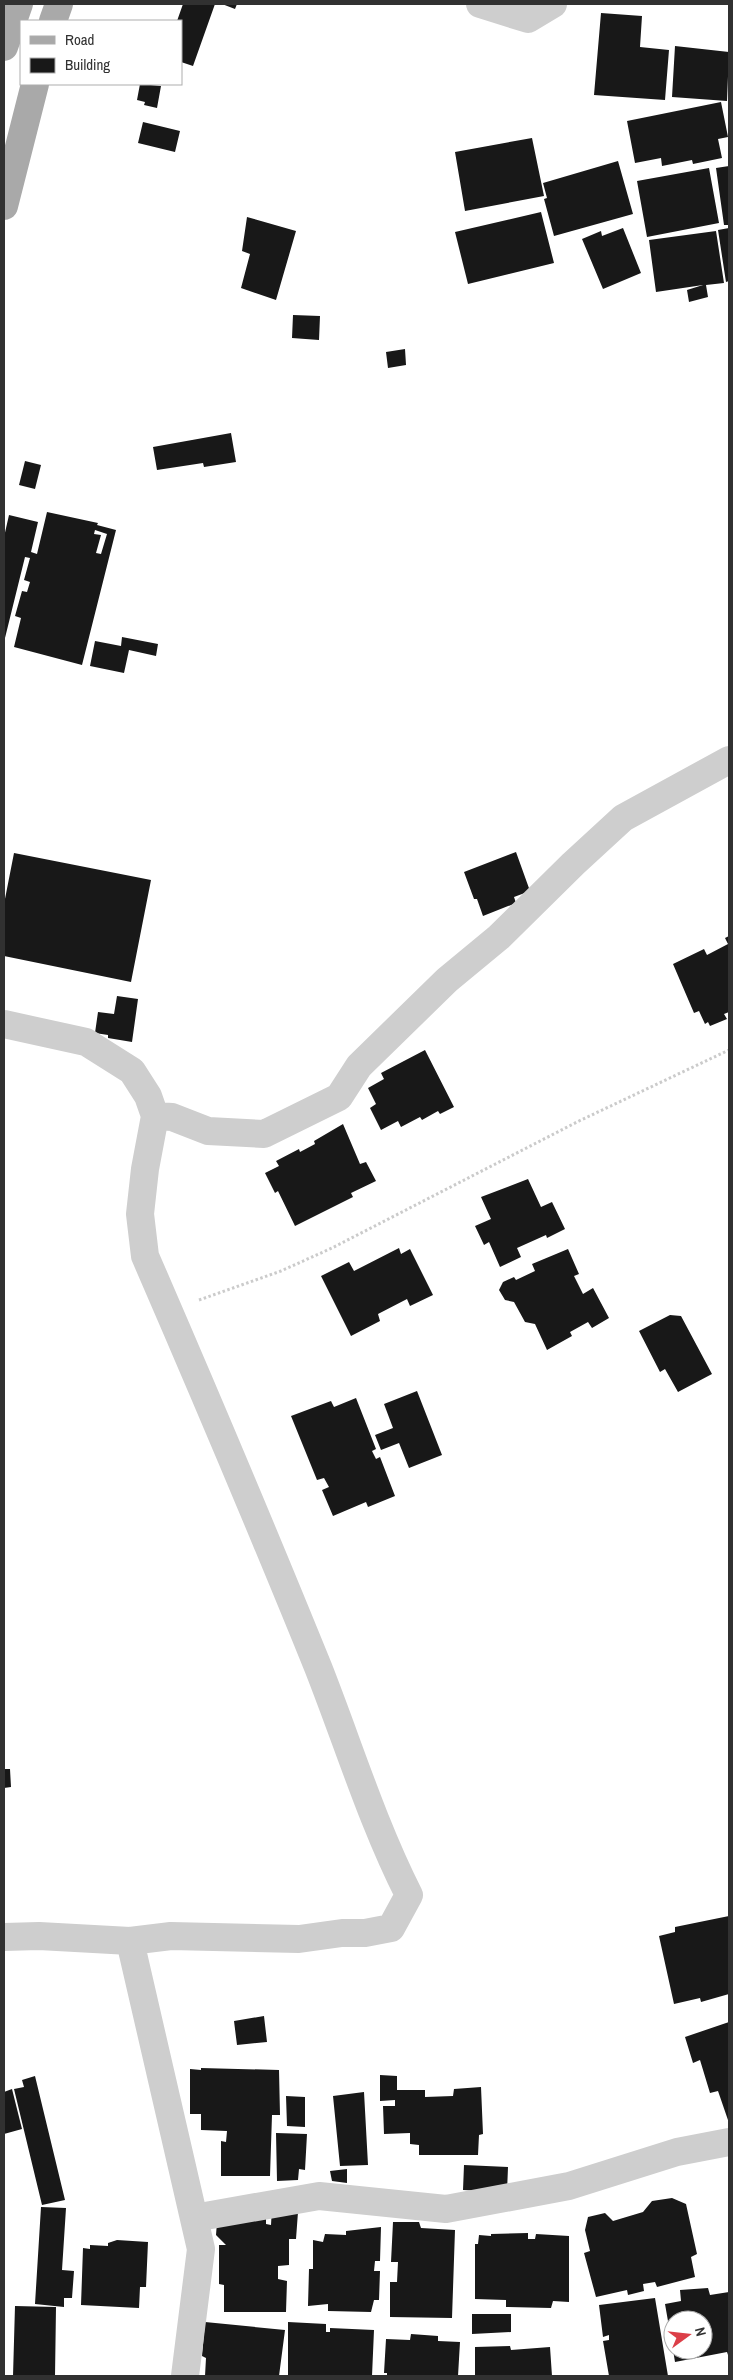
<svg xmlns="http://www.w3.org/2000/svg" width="733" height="2380" viewBox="0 0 733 2380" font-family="'Archivo Narrow',sans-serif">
<rect width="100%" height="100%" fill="#fff"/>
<path fill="#181818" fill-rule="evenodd" d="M183,4H215L193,66L181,62V21H177Z
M222,4H237L235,9Z
M601,13L642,16L640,47L669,50L665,100L594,95Z
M675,46L729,52L727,101L672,97Z
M140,84L161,86L157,108L144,105L145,102L137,100Z
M721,102L728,137L718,139L722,158L693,164L692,160L662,166L661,158L635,163L627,121Z
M143,122L180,131L175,152L138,143Z
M532,138L544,196L465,211L455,152Z
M618,161L633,214L554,236L544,199L547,198L543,183Z
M729,166V225H724L716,168Z
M709,168L719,223L647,237L637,181Z
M541,212L554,263L468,284L455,232Z
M247,217L296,231L276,300L241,288L250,254L242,251Z
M623,228L641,273L603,289L582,239L601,231L602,236Z
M729,228V281L726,282L718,230Z
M716,231L724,283L706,285L708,297L689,302L687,290L703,285L656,292L649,240Z
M293,315L320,316L319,340L292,338Z
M405,349L406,365L388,368L386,352Z
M231,433L236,462L204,467L203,463L157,470L153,447Z
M25,461L41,465L35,489L19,485Z
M47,512L98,523L97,525L116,530L82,665L14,647L21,618L15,616L22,591L27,592L30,582L24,580L30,558L25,557L4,642V537L9,515L38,522L31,552L37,554ZM95,530L107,534L101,554L96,553L101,535L94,534Z
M122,637L158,644L156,656L129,650L124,673L90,666L95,641L121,646Z
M516,852L530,891L514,897L516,903L483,916L477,899H474L464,872Z
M14,853L151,880L131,982L4,956V904Z
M729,936V1012L724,1014L727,1019L710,1026L708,1022L705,1024L699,1011L694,1013L673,964L704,949L707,955L728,944L725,938Z
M117,996L138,999L132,1042L108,1038V1035L95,1033L98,1012L114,1014Z
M425,1050L454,1107L440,1114L438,1111L422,1120L420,1117L401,1127L398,1121L381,1130L370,1108L376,1104L368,1088L384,1079L381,1073Z
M343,1124L360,1164L366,1162L376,1181L351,1193L353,1197L295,1226L278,1191L275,1193L265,1173L279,1166L276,1161L299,1149L300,1152L315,1144L314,1141Z
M528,1179L541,1207L552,1202L565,1229L547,1238L546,1235L517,1248L521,1257L500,1267L489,1242L484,1245L475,1226L491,1219L481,1197Z
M399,1248L401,1254L410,1249L433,1295L410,1306L407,1299L378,1314L380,1321L351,1336L321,1276L349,1262L354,1271Z
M568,1249L579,1274L574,1276L583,1294L593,1288L609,1318L592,1328L588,1322L570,1332L572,1336L547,1350L535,1324L525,1322L514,1302L505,1300L499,1290L503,1282L514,1277L516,1280L535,1271L532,1264Z
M670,1315L681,1316L712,1374L678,1392L665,1369L660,1372L639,1331Z
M417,1391L442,1455L409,1468L399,1443L381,1450L375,1435L393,1428L384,1404Z
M356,1398L376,1449L372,1451L376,1459L380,1457L395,1496L368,1507L366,1502L333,1516L322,1490L329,1487L324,1478L317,1480L291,1416L331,1401L334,1407Z
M4,1769H10L11,1787L4,1788Z
M729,1916V1994L701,2002L700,1998L674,2004L659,1936L675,1932V1927Z
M264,2016L267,2042L237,2045L234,2021Z
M729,2022V2123L718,2091L710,2093L700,2060L693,2063L685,2037Z
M201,2068L279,2070L280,2115H272L270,2176H221V2141L226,2142L227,2131L201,2130V2114H190V2069L201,2070Z
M380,2075L397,2076V2090H425V2097L453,2096L454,2089L481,2087L483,2134L479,2135L478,2155H419V2145L410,2144V2133L384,2134L383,2106H395V2100L380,2101Z
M35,2076L65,2200L42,2205L14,2089L24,2087L22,2080Z
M12,2089L22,2129L4,2134V2092Z
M364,2092L368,2165L340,2166L333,2096Z
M286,2096L305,2097V2127L287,2126Z
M276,2133L307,2134L305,2170L299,2169L298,2180L277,2181Z
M464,2165L508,2167L507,2192L463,2190Z
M347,2169V2183L332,2181L330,2171Z
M672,2198L686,2204L697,2254L691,2257L695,2277L657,2287L655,2282L643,2284L644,2291L628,2295L627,2290L596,2297L584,2253L590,2251L585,2230L588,2217L605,2213L613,2221L643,2212L652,2201Z
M41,2207L66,2208L62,2270L74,2271L72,2298H64V2307L35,2304Z
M272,2207L298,2212L296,2239H289V2265L278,2266V2279L287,2281L286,2312H224V2285L219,2284V2245H226L216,2235L217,2222L266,2216V2224L271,2225Z
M393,2222H419L421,2228L455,2230L452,2318L390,2317V2282H397L398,2262H391Z
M381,2227L380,2261H375L374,2271H380L379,2300H374L371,2312L328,2311V2304L308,2306L309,2269H313V2240L323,2242L325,2234L346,2235V2231Z
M528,2233V2239H535L536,2234L569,2236V2302L553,2301L551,2308L506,2307V2300L475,2299V2244H478L479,2235L491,2236V2234Z
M117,2240L148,2242L146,2287H140L139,2308L81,2305L83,2248L90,2249V2245L108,2246V2243Z
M708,2288L710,2295L729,2292V2358L727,2352L675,2362L673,2350H703V2320H673L672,2344L665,2304L681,2301L680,2290Z
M655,2298L668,2376H609L603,2341L609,2340V2335L603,2337L599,2305Z
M15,2306L56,2307L55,2376H13Z
M472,2314H511V2332L472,2334Z
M205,2322L285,2330L279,2376H205L206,2358L202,2356Z
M288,2322L326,2324V2332H330V2328L374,2330L372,2376H288Z
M411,2334L438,2336V2341L460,2342L458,2376H387V2373H384L386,2339L410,2340Z
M510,2346L511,2350L550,2347L552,2376H475V2347Z"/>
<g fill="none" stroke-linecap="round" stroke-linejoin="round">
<path stroke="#cbcbcb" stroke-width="3" stroke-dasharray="2.5 2.5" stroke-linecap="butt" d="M199,1300L281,1271L332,1248L579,1121L729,1050"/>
<path stroke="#cecece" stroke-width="28" d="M480,4L528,19L553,4
M4,1024L86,1042L132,1071L148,1096L155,1116L172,1117L208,1131L264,1134L339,1097L359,1066L447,980L499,937L573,864L623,818L729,760
M4,1937L39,1936L130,1941L171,1936L299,1939L342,1933H365L391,1928L409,1895C372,1822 348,1743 318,1667C262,1529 204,1392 145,1256L140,1214L145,1169L155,1116
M130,1941L201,2249L185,2376
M194,2218L319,2196L446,2209L569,2186L677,2152L729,2142"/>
<path stroke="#a9a9a9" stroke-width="28" d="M53,21L59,4
M4,47L19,4
M4,206L35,84"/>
</g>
<rect width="733" height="2380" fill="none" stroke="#313131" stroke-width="10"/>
<rect x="20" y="20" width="162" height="65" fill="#ffffff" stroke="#adadad"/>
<rect x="30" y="36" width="25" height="8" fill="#a9a9a9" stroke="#adadad"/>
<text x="65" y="45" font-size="15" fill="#313131">Road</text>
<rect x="30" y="58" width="25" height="15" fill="#181818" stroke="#adadad"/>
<text x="65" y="70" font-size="15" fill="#313131">Building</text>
<g transform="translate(688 2335) rotate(75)"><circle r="24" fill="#ffffff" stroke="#adadad"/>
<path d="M0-4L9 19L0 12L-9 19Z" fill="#dc3f48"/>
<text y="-8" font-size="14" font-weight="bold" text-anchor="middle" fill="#313131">N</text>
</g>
</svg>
